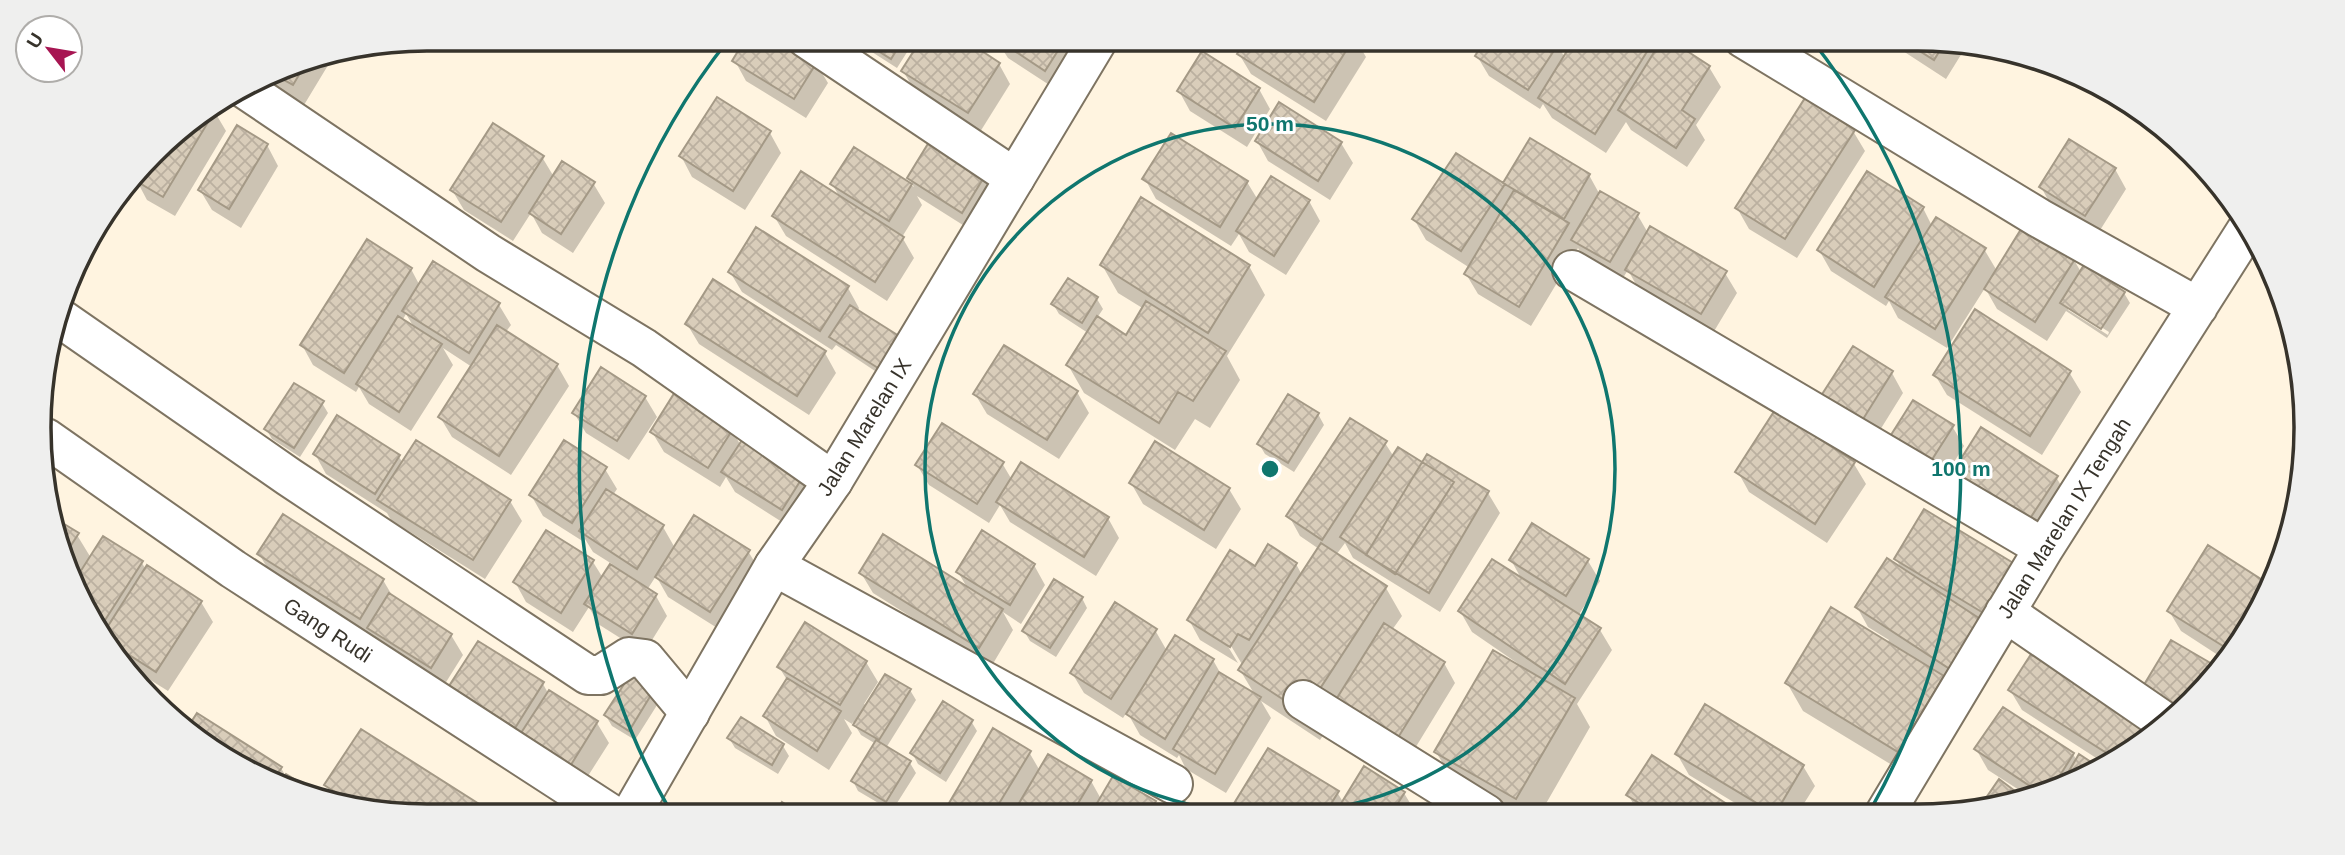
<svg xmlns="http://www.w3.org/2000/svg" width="2345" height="855" viewBox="0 0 2345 855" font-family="Arial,sans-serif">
<defs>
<pattern id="building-cross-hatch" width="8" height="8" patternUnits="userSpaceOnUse" patternTransform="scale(1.75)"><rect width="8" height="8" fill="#d9cdba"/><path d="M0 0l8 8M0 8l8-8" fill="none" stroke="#bbb0a0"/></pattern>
</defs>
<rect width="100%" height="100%" fill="#fff4e0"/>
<path fill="#0003" fill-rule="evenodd" d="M704,38H725L719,48Z
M850,38H916L897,68Z
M991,38H1090L1057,90L1008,58L999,44Z
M1249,38H1355L1366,57L1326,121L1251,74L1239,54Z
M1488,38H1652L1659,49L1709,67L1721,87L1696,125L1705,140L1687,167L1631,130L1626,122L1606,153L1552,118L1543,104L1540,109L1489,76L1477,56ZM1557,44L1569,52L1565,58Z
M1883,38H1918L1967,45L1946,79Z
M333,57L304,105L262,79L279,68Z
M735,61L816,63L828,83L806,118L746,81Z
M999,64L1010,84L980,132L915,91L903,71Z
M1259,89L1270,109L1247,147L1190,111L1179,91Z
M2130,107L2154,119L2180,148L2139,122Z
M213,109L226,131L175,216L147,200L139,185L129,201L123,198L171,135Z
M1853,131L1865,151L1797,258L1749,229L1737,208Z
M770,133L781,153L745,210L692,177L681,156Z
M935,137L999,191L974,232L917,196L922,205L902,237L914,258L887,301L786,236L774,216L841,199L832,184L854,149L914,187L909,178Z
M1530,140L1589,175L1600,195L1637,214L1648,233L1725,273L1737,293L1713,333L1639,290L1628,270L1621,281L1585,260L1578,248L1531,326L1478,294L1466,274L1470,268L1426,240L1414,219L1503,186Z
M1257,141L1341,143L1353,163L1330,200L1268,161Z
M267,145L278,166L241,228L212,210L200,190Z
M542,157L554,177L593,183L605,203L573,253L542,233L531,213L513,241L464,210L452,190Z
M2115,169L2126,189L2097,235L2052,207L2041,187Z
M1145,179L1247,182L1258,200L1309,201L1320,221L1286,275L1249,252L1239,234L1231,246L1156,199Z
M1923,208L1932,226L1984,249L1997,271L2074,260L2081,272L2124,293L2130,303L2107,338L2066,311L2047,341L1997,309L1985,288L1947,348L1898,318L1889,301L1886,306L1831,271L1819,250ZM2068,306L2109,332L2108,335L2068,310Z
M1102,265L1249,266L1265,295L1227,356L1240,380L1210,428L1195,419L1175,450L1084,393L1068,365L1088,333L1059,314L1053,304L1097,299L1103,309L1097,318L1127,337L1144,309L1118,293Z
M411,269L420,286L499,305L511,325L505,333L557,365L569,386L511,475L452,437L440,417L472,367L443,348L453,365L411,431L369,404L359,387L356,392L313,365L302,345ZM406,314L415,329L402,321Z
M730,272L848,288L859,308L858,310L897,337L884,377L836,345L832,350L742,292Z
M687,324L825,353L836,373L809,415L699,344Z
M2069,372L2081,392L2042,455L1947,395L1935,375Z
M1892,373L1903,393L1872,443L1833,419Z
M1077,392L1089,413L1059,459L987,414L975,394Z
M645,397L657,417L629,460L586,433L574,413Z
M322,403L328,413L300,457L272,439L266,429Z
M1318,414L1324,425L1294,472L1265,454L1259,444Z
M1952,426L1964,446L1936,491L1898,466Z
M732,430L741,446L803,476L815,497L793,529L735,492L726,477L720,487L664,452L652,432Z
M1385,443L1394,457L1423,465L1428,456L1488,493L1500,513L1440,612L1353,558L1345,543L1336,555L1386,588L1402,616L1392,630L1444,663L1455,683L1406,763L1338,713L1320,740L1261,701L1271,718L1226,793L1186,769L1179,755L1177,758L1140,735L1127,712L1123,718L1084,693L1072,673L1155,630L1167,651L1213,660L1222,676L1255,695L1240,670L1243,666L1227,639L1224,640L1238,663L1200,640L1189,620L1255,568L1296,564L1302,575L1319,549L1300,536L1289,516Z
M315,454L399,457L403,463L510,501L522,521L485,579L391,520L387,513L326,474Z
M1002,463L1012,480L1108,518L1119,538L1096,576L1010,522L1000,505L989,523L929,485L917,465Z
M1854,464L1866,484L1827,543L1749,492L1738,472Z
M605,469L617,489L613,495L663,527L675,548L748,551L760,571L722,631L668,597L656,576L647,590L656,596L667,616L644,653L598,624L589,607L573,632L526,602L515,582L547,532L593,562L603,578L612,564L593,552L585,539L584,542L543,516L531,495Z
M2056,477L2068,497L2035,548L1960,501Z
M1131,483L1229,489L1241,509L1216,549L1143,504Z
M51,518L77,535L91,558L142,563L146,570L201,602L213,622L168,691L123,663L104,644L52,528Z
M1533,526L1588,561L1600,581L1578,616L1600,630L1612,650L1577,704L1590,727L1540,814H1512L1453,780L1436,752L1520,665L1472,632L1460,611L1522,580L1511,560Z
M259,554L383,580L393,597L451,635L463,655L443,687L381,648L373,635L371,638L271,574Z
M1896,559L2014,565L1971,694L1942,675L1959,705L1915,779L1803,711L1787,683L1887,643L1889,640L1868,627L1857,607L1902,570Z
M1034,565L1045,585L1021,624L1003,612L1013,630L991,667L873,593L861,573L968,589L958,572Z
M2269,586L2254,622L2224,659L2181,631L2169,611Z
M1082,598L1087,608L1056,657L1030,641L1024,631Z
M866,662L878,682L864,704L867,706L910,690L916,700L886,748L910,763L916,773L892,811L858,791L853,781L876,744L861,735L853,722L852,724L844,719L852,733L829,770L776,736L765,716L787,680L779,667Z
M2213,667L2215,670L2174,720Z
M630,677L659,702L635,740L612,726L606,716Z
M543,684L548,693L597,723L609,743L581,787L463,706L451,686Z
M2010,690L2157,731L2107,765L2022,710Z
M198,715L281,768L285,775L331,804L211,751L189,729Z
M971,721L977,731L946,782L918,764L912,753Z
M361,731L494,816H428L338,805L326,785Z
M994,731L1029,752L1040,771L1091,781L1101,799L1154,802L1160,813L1202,815H944Z
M729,738L783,746L789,756L778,774L735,748Z
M1976,749L2073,754L2077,761L2099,770L2089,777L2027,795L1988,770Z
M1677,754L1803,766L1815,786L1798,813L1753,814L1689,775Z
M1337,792L1343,802L1404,793L1416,813L1235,815L1232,810Z
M1628,795L1739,814L1639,813Z"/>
<path fill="url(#building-cross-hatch)" stroke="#a49986" stroke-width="2" d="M746,38H781L817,62L794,99L732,61Z
M858,38H904L891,59Z
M922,38H962L1000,63L968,113L901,71Z
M995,38H1066L1045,71Z
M1247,38H1354L1314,102L1237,54Z
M1486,38H1551L1559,43L1528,90L1475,56Z
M1575,38L1655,39L1595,134L1538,98Z
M1663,38H1667L1710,66L1682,110L1695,119L1676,148L1618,110Z
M1899,38H1918L1945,42L1934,60Z
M1202,51L1260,88L1235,128L1177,91Z
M306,63L293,85L271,73L279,68Z
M717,97L771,131L733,191L679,156Z
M1805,98L1855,130L1785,239L1735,208Z
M1279,102L1342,142L1318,181L1255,141Z
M214,108L216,109L163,197L136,181L171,135Z
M493,123L544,156L501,222L450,190Z
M237,125L268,144L229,209L198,190Z
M1171,133L1248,181L1220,227L1142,179Z
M934,134L989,169L962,213L907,178Z
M1530,138L1590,174L1564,219L1503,183Z
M2069,139L2116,168L2085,216L2039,187Z
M854,147L912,184L889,221L830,184Z
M1456,153L1505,184L1461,251L1412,219Z
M562,161L595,182L561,234L529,213Z
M801,171L904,237L875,282L772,216Z
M1867,171L1924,207L1874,287L1817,250Z
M1271,176L1310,200L1274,256L1236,231Z
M1514,190L1569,223L1519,307L1464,274Z
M1600,191L1639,213L1610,262L1571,240Z
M1141,197L1250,265L1208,333L1100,265Z
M1936,217L1986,248L1935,329L1885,297Z
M1650,226L1727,271L1701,314L1625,270Z
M2023,226L2075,259L2035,322L1984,289Z
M756,227L849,286L820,331L728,272Z
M367,239L412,268L344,373L300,345Z
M433,261L500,303L469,353L402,311Z
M2084,265L2125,292L2101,329L2060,303Z
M1068,278L1098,297L1082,323L1051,304Z
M713,279L826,351L797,396L685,324Z
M1146,301L1226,351L1193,401L1178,392L1159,423L1066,365L1097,316L1126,335Z
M850,305L899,336L878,368L829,337Z
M1975,309L2071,371L2030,436L1933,375Z
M398,316L442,344L399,412L356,384Z
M497,325L558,364L499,456L438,417Z
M1004,345L1078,391L1047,440L973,394Z
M1853,346L1893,371L1860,424L1819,399Z
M601,367L646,396L617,441L572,413Z
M294,383L324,401L294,448L264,429Z
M675,392L733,429L708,468L650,432Z
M1288,394L1319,413L1288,463L1257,444Z
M1913,400L1954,425L1924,472L1884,446Z
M1775,410L1855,462L1815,524L1735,472Z
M337,415L400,455L375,494L313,454Z
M1350,418L1387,441L1322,540L1286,516Z
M942,423L1004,462L977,504L915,465Z
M1981,427L2058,476L2023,529L1947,481Z
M744,437L804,475L782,510L721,472Z
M416,440L511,500L473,560L377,500Z
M564,440L607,467L572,523L529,495Z
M1155,441L1230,488L1204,530L1129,483Z
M1398,447L1454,482L1395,574L1340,537Z
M1427,454L1489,491L1429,593L1366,555Z
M1021,462L1109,517L1084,557L996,502Z
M606,489L664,525L637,569L579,531Z
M1924,509L2015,564L1985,614L1894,559Z
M283,514L384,579L360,619L257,554Z
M694,515L750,550L710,612L655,577Z
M51,516L79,533L64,556L52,528Z
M1532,523L1589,559L1566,596L1509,560Z
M546,530L594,560L561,613L513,582Z
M982,530L1035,564L1010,605L956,572Z
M883,534L1003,609L979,648L859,573Z
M103,536L143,561L98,631L75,580Z
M1321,543L1387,586L1304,713L1238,670Z
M1268,544L1297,563L1249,640L1238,634L1230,647L1187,620L1230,550L1255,566Z
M2208,545L2270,585L2254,622L2231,651L2167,611Z
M1887,558L1991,626L1959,675L1855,607Z
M1492,559L1601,628L1565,684L1458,611Z
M610,564L657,594L632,634L584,604Z
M147,565L202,601L156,672L101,637Z
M1054,579L1083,597L1050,648L1022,631Z
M389,593L452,634L431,668L367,628Z
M1115,602L1157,629L1111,699L1070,673Z
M1831,607L1944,676L1898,752L1785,683Z
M805,622L867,661L840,705L777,667Z
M1384,623L1445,662L1394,744L1332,706Z
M1175,635L1214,659L1165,739L1126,714Z
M2171,640L2214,665L2202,686L2177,716L2139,693Z
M478,641L544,682L515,728L449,686Z
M1493,650L1575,698L1516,799L1434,752Z
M2033,651L2159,730L2116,759L2008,690Z
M1219,672L1261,697L1215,774L1173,749Z
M885,674L911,689L879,740L853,725Z
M630,675L654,690L629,731L604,715Z
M787,678L841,711L817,751L763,716Z
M549,690L598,721L569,768L519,736Z
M943,701L973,720L940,773L910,753Z
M1705,704L1804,765L1775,814L1675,754Z
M2003,707L2074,753L2052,788L2039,792L1974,749Z
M197,713L282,767L274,779L211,751L188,727Z
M741,717L784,744L772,765L727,738Z
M993,728L1031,751L992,815H942Z
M361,729L498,816H428L361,808L324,785Z
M876,740L911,761L886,802L851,781Z
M1268,748L1339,791L1324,815H1238L1230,810Z
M1048,754L1092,780L1071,815H1012Z
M2079,754L2100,768L2099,770L2089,777L2060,786Z
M1652,755L1742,814H1636L1642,805L1626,795Z
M1364,766L1405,792L1391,814L1334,815Z
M286,774L332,802L330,804L281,782Z
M1113,776L1156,801L1147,815H1090Z
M1999,779L2023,797L1977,811Z
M1170,793L1205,815H1157Z
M782,802L804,816H773Z"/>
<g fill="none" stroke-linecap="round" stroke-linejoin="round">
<g stroke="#7e7462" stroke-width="42">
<path id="street" d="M806,38L1015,178
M1743,38L2039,218L2198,307
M245,89L488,253L644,348L833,481
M1572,270L2044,548
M60,318L289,477L588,675H601L629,657L645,659L690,713
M46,438L233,569L614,816
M774,566L1173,784
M2005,612L2168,724
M1303,700L1486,814
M1885,813L2044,548L2249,226"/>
</g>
<g stroke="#7e7462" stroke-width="42">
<path id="secondary" d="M630,816L774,566L833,481L1099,38"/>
</g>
<use href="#street" stroke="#fff" stroke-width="38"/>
<use href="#secondary" stroke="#fff" stroke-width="38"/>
</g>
<g fill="none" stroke="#0f766e" stroke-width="3.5">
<circle cx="1270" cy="469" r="345"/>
<path d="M672 814A691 691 0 0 1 729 39M1811 39A691 691 0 0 1 1871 809"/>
</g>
<g text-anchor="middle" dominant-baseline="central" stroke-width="6" stroke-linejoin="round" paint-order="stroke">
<g font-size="21" fill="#37332b" stroke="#fff">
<text transform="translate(864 427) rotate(-58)">Jalan Marelan IX</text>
<text transform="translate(2064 518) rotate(-58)">Jalan Marelan IX Tengah</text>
<text transform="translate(328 630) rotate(33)">Gang Rudi</text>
</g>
</g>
<path d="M0 0H2345V855H0ZM427 51H1918A376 376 0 0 1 2294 427V428A376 376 0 0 1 1918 804H427A376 376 0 0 1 51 428V427A376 376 0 0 1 427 51Z" fill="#efefee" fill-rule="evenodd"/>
<path fill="none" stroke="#37332b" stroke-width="3.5" d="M427 51H1918A376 376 0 0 1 2294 427V428A376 376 0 0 1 1918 804H427A376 376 0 0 1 51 428V427A376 376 0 0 1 427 51Z"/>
<circle cx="1270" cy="469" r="10" fill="#0f766e" stroke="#fff" stroke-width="3.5"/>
<g font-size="21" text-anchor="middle" font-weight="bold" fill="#0f766e" stroke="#fff" stroke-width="6" stroke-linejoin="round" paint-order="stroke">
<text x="1270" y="131">50 m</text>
<text x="1961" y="476">100 m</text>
</g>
<g transform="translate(49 49) rotate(301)"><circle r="33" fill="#ffffff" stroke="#afadaa" stroke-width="2"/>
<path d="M0-5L12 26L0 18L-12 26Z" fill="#a71552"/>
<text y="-10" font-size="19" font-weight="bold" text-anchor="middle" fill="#37332b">U</text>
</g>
</svg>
